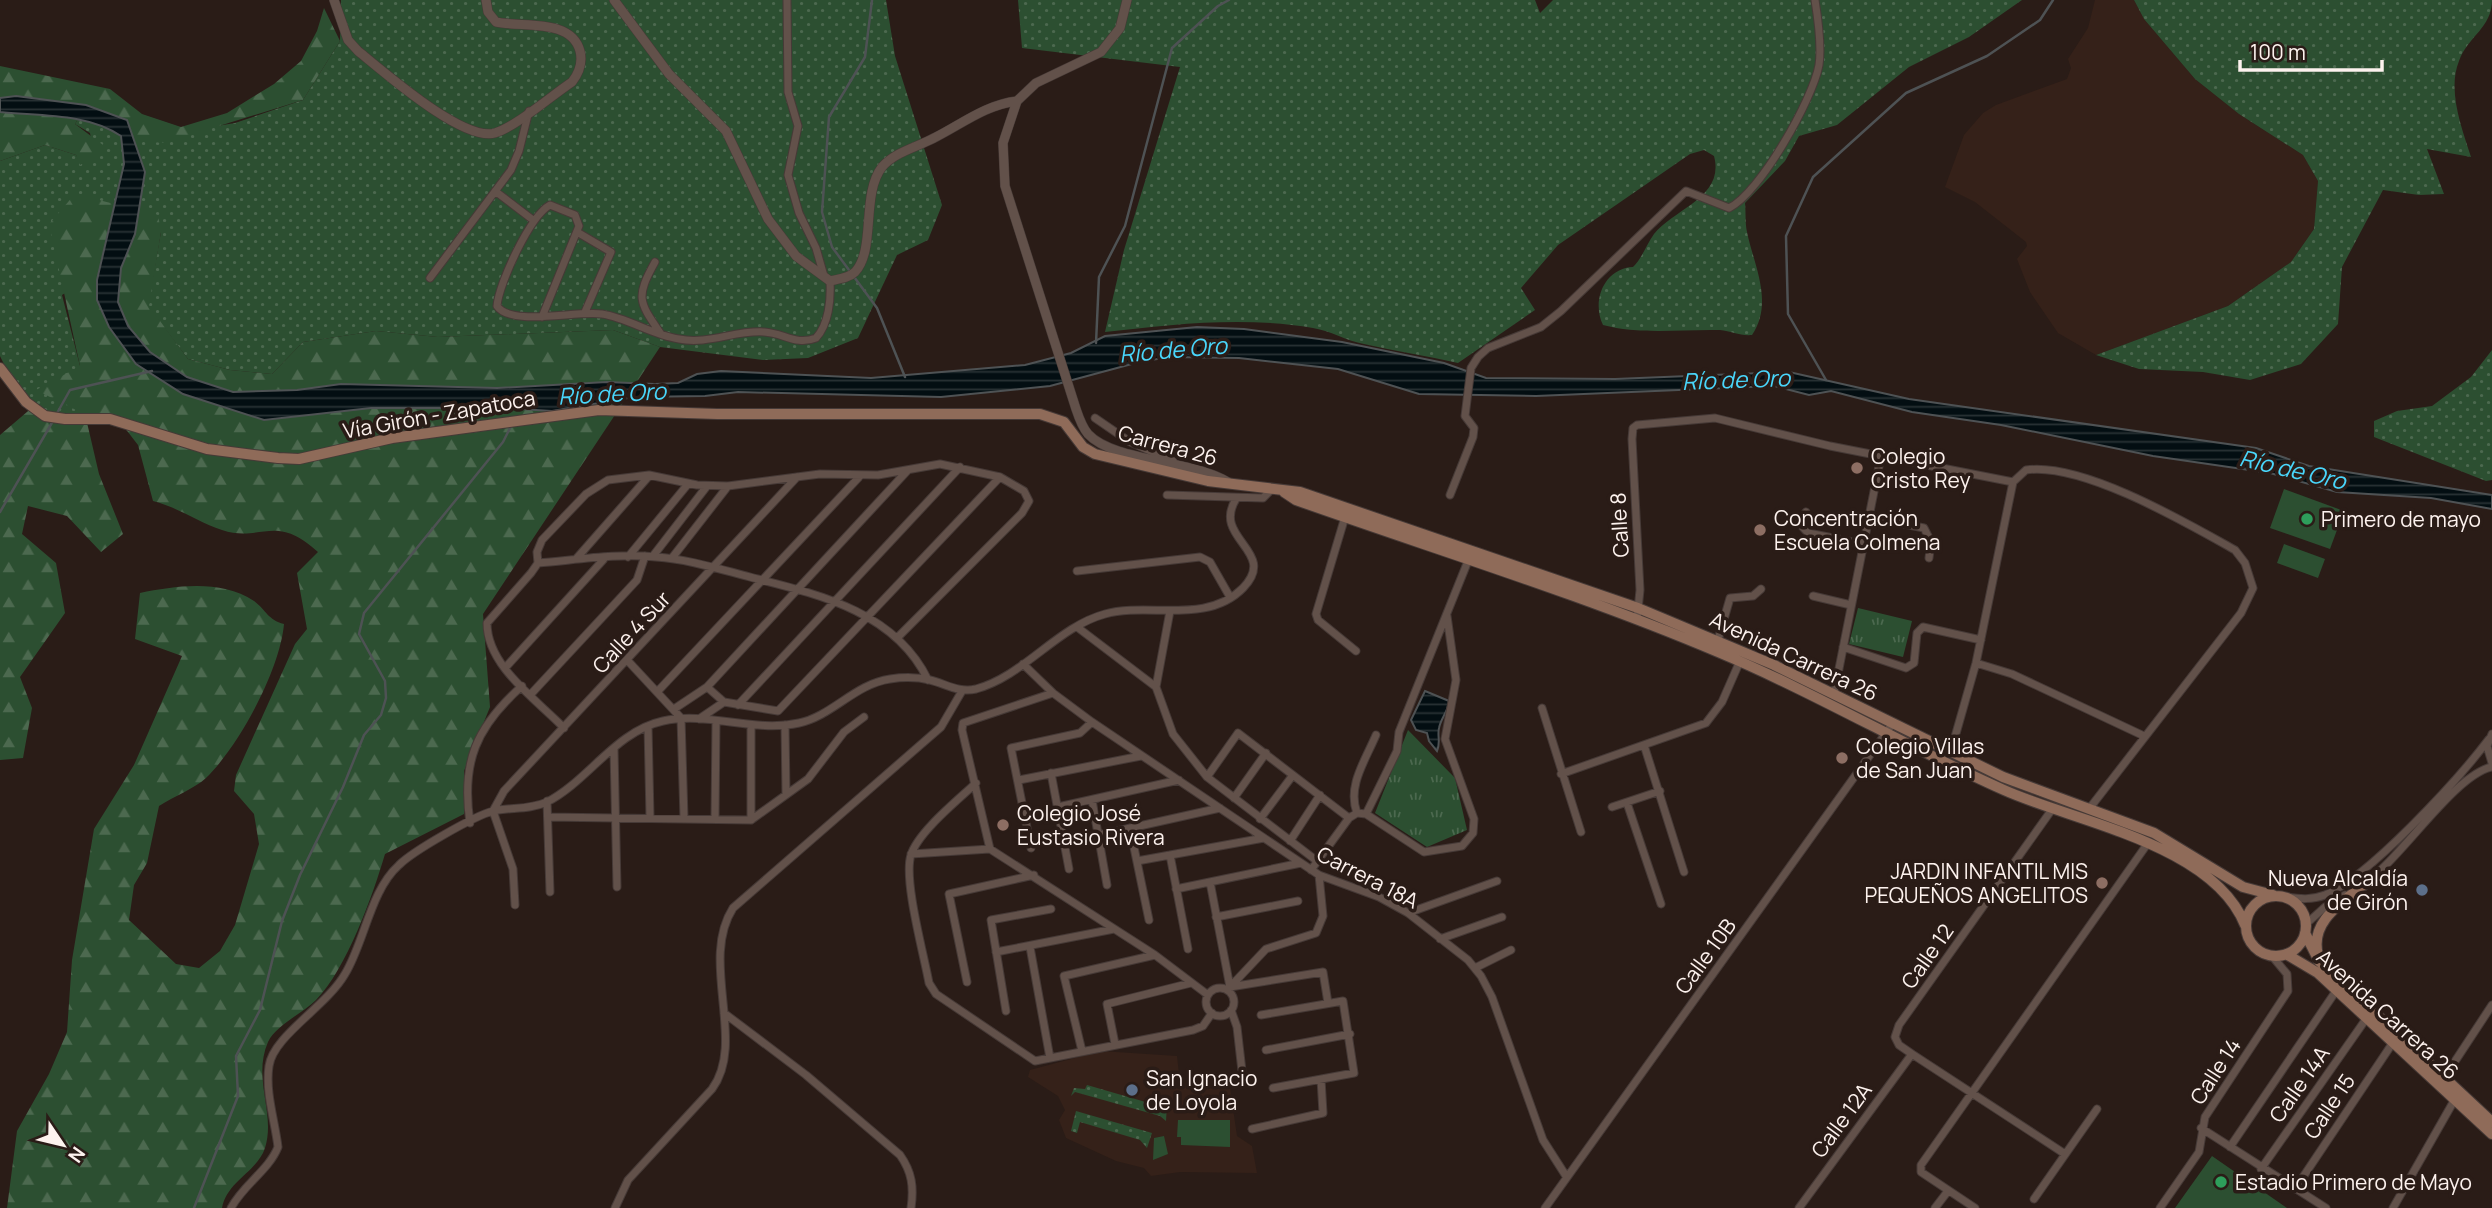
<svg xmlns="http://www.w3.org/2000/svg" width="2492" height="1208" viewBox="0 0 2492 1208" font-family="Manrope,sans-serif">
<defs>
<pattern id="grass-dots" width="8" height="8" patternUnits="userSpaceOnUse" patternTransform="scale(1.75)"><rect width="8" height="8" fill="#2c4f31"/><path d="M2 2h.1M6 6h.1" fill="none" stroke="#4c694f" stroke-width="1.8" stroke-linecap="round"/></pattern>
<pattern id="forest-firs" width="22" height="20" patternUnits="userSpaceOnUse" patternTransform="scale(1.75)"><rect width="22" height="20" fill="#2c4f31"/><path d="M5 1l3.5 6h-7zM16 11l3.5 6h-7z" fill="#4c694f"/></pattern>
<pattern id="park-tufts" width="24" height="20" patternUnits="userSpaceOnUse" patternTransform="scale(1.75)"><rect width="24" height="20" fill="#2c4f31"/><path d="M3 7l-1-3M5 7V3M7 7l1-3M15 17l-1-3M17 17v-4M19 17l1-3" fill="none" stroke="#4c694f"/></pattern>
<pattern id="water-rules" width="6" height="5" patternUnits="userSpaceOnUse" patternTransform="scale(1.75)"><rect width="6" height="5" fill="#030e12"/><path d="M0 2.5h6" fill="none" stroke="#293235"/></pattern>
</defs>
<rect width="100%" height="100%" fill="#2a1c17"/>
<path fill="#352119" d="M2095,0H2134L2144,19L2195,79L2239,114L2303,155L2318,181L2314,229L2291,262L2228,306L2096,355L2058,333L2030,292L2017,259L2027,246L2026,242L1975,202L1945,187L1964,135L1983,113L1996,105L2067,79L2071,68L2068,59L2088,28Z
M1101,1051L1177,1056L1180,1083L1229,1081L1237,1136L1252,1146L1257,1173L1180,1172L1151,1176L1144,1168L1116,1161L1066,1138L1059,1120L1065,1110L1058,1096L1028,1077L1030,1070Z"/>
<path fill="url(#grass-dots)" d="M341,0H886L895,56L942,205L928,240L897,255L858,338L808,358L763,360L660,347L613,330L438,337L376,331L303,342L272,374L230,370L188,359L148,306L161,232L62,295L80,366L85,414C38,421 19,395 0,356V161L45,145L76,155L81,164L94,154L90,133L75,124L86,105L127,120L133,140L235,123L303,100L340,41Z
M1018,0H1535L1540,13L1553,0H2022L1969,37L1909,67L1837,125L1799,136L1785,161L1745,203C1746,213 1745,223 1747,232C1754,266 1774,302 1752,335C1740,336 1731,331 1720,330C1681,329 1640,335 1603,325C1591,300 1605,268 1633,267C1643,257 1646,245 1654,234C1675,208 1725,197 1714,156L1704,150L1690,154L1558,245L1521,288L1535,310L1458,363C1427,356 1395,351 1364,344C1347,341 1331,331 1313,328C1245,316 1173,324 1105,332L1124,250L1180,67L1022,48Z
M2134,0H2492C2492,28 2468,36 2459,61C2447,90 2462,129 2471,157L2427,149L2444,194L2419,195L2383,190L2342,267L2338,324L2301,364L2250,380L2203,372L2139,369L2096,355L2228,306L2291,262L2314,229L2318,181L2303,155L2239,114L2195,79L2144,19Z
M2492,350V480L2486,481L2374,437V421L2397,411L2432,406L2471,377Z
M1087,1085L1149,1103L1150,1100L1167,1104L1166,1121L1160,1116L1075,1092L1071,1096L1074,1088L1085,1089Z
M1076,1111L1152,1133L1147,1148L1140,1140L1080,1122L1077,1133L1071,1131Z"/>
<path fill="url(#forest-firs)" d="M324,8L340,41L303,100L164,143L133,140L127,120L86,105L75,124L107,148L80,165L76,155L45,145L0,161V66L110,89L142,114L181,127L227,113L274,84L301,61L317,31Z
M75,194L158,215L161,232L149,306L188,359L230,370L272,374L303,342L376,331L438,337L613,330L660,347L483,614L490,707L464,771V814L385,854C373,895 346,970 316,1000C303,1013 276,1025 268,1042C252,1079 276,1113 265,1148C257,1172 227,1181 222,1208H7L17,1131L49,1074L67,1032L72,960L94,829L134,765L182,656L135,639L140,593C176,586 220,579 254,601C266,610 268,620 284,624C280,670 239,746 206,778C194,789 174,796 159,806L147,863L134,885L129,920L176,964L199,968L220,951L235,925L259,844L254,814L234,791L236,775L295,644L307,629L297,573L318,552C275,512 261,543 222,530C198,522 177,507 153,501L138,445L114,414H85L99,474L123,534L101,552L67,516L28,506L22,534L56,563L65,613L20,677L32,708L23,758L0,760V435L34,406C50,415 66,417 84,414L36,390L80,366L49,224Z"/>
<path fill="url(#park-tufts)" d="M1858,608L1912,621L1903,657L1849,644Z
M1408,730L1455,778L1467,830L1427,847L1375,813Z"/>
<path fill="#2c4f31" d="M2284,489L2344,511L2330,549L2270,528Z
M2284,544L2325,559L2318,578L2277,563Z
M1178,1120H1230V1147L1181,1145V1137H1177Z
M1164,1136L1168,1154L1153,1160L1154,1138Z
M2212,1156L2287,1208H2175Z"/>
<path fill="url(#water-rules)" stroke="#4e5254" stroke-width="2" d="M16,96L86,105L127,120L145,172L135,234L121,268L118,302L128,326L150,352L187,377L233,392L297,390L341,384L497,388L607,382L655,384L678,383L697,374L721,371L871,378L1025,365L1071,353L1105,336L1197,327L1244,329L1342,342L1444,363L1486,378L1615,379L1789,372L1909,399L2256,448L2309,466L2492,495V509L2431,498L2337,492L2270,473L2153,456L2001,425L1912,412L1831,391L1809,395L1774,386L1536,396L1419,394L1338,369L1239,358L1172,357L1143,361L1050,386L941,397L738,392L705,396L634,397L552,411L503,408H371L264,420L183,394L136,364L109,327L97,300V280L124,164L121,136C87,113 40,116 0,112V98Z
M1425,691L1449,701C1448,712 1441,718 1439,728C1437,736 1441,742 1437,751L1429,741L1427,733L1416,730L1411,720Z"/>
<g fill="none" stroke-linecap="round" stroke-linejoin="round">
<path stroke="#4e5254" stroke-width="2.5" d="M872,0L865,57L829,117L822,212L832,247L877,308L905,377
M1096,343L1099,277L1125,226L1172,48L1218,6L1229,0
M1826,380L1788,314L1786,236L1813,177L1906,93L1987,56L2040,20L2053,0
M56,415L70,390L152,371
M0,512L53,421
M194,1208L238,1096L236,1056L260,1010L282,921L300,875L343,787L364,735L381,715L386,698L385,681L359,634L364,613L503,442L511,426"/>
<g stroke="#463a37" stroke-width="9">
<path id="minor" d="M787,0L788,92L798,126L788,175L799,213L816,248L824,276
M495,191L533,220
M577,232L611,252L585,312
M655,262C635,298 639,302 661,334
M430,278L511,170L519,151L529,111
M542,317L579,226L575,215L550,205C530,216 499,283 497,306C511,327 577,310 602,314C628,318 652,335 679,339C708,345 735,330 764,332C784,333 796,346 816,338C829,324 831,299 830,281
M1095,418L1130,442L1173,461
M2013,482L2026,470C2082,462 2185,522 2235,550L2245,563L2253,588L2241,613L2089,809
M1167,495L1263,498L1272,489
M1450,495L1473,437L1474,428L1465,416L1471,368L1478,357L1488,348L1541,327L1561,311L1686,191L1729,208C1760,193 1813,99 1819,65C1822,46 1818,19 1815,0
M1806,512L1799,523L1808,533L1863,544
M1345,517L1316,614L1318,620L1356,651
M1869,517L1924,528L1931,542L1929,558
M653,556L707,486
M628,557L688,484
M672,558L728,486
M576,559L649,476
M538,563C576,560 618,553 656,557C687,559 719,569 750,577C817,594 895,611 928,680
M1077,571L1200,557L1210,562L1230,597
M1813,596L1851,605
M1637,619L1640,590L1632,439L1633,428L1637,425L1715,418L1830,446L2013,482
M1077,627L1156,687L1173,734L1207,777L1317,861
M1718,640L1730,598L1753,596L1761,589
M1843,647L1906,668L1914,663L1917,633L1923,627L1981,640
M628,661L681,718L684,818
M1976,663L2012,674L2144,736
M1023,664L1053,693L1092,722L1319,875L1379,897L1408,913L1468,960L1481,976L1492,997L1543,1140L1566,1176
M505,668L604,559
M707,687L724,702
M1156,687L1170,611
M658,691L861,475
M531,694L637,580L645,556
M1834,694L1881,456
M738,705L960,467
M1542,708L1581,832
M674,709L707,687L908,470
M699,719L724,702L778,711L1000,477
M785,725L786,794
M648,726L650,817
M751,726V820
M564,728C536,699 487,666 487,623L531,573L538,563L537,552L542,540L586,494L608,480L649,475L697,485L728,486L820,474L878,475L940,464L1000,477L1024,491L1029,501L1022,513L898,637
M2492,734L2487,746L2492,763
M1644,745L1684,872
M614,749L617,887
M1951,751L1976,663L2013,482
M1051,773L1069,869
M1561,774L1706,723L1722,702L1740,661
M1207,777L1238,733L1349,818
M1019,780L1141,756
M976,783C958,800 918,832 911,855C903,879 924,955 929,983L936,994L1035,1061L1193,1030L1203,1026L1212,1013
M1234,798L1266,753
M1092,800L1107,885
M547,801L550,892
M1627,803L1661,904
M1058,807L1179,780
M1612,807L1660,791
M2053,808L1899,1025L1895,1037L1899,1045L1912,1054L2065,1154
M493,811L504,791L797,477
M493,811L513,869L515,905
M1357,813C1347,786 1365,761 1376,735
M1366,814L1397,751L1399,732L1468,561
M548,817L751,820L808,779L844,732L864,717
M715,819L716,722
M1260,819L1293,775
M470,823C461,762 476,727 522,686
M1130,828L1149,920
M1099,835L1220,808
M1290,841L1320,795
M1031,848L1011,748L1080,733L1092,722
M990,849L962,730L963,723L1053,693
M911,854L990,849L1155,955L1208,995
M1170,855L1188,949
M1137,861L1264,838
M1311,870L1349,818L1357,813L1366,814L1424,852L1462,846L1473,833L1474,819L1445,739L1456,680L1447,616
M1210,882L1230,987L1323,972L1328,1003
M2364,884C2402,858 2454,775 2492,767
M1176,889L1301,863
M2287,897C2300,899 2312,900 2325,895C2369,877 2458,780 2489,739
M1408,913L1497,881
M1216,917L1298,901
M2306,924L2325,907L2345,895
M1440,939L1502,917
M1030,947L1050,1058
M996,952L1114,929
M1475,968L1511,950
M967,982L949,894L1034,875
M1230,987L1266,949L1316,933L1323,916L1319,875
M1206 1002a14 14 0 1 1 28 0a14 14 0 1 1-28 0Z
M1231,1010L1237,1027L1242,1071
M1006,1011L991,920L1051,909
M724,1013L806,1075L900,1155C912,1172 914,1187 911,1208
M1261,1015L1343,1001L1354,1073L1273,1088
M1115,1044L1107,1004L1191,983
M1266,1050L1350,1034
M1082,1051L1064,976L1155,955
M2444,1078L2492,1005
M2201,1128L2326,1208
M1252,1129L1323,1113L1321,1079
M2230,1147L2336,991
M2261,1169L2366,1019
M2295,1189L2392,1044
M2034,1199L2097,1109
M231,1208C243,1185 269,1170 278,1147C275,1121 265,1092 269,1066C273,1036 326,1007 345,974C365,941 370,891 399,865C413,851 474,816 493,811C511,807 529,810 547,802C588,781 616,731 663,721C708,711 753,733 799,723C832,716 855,684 890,679C903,677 917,677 930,680C946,684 959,693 976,689C1024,676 1057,627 1105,614C1148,602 1207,625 1243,588C1279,551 1211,539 1236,499
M615,1208L628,1180L712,1089C747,1042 699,961 733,908L941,727L962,691
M1545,1208L1893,723
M1799,1208L1912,1054
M1935,1208L1948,1191
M1975,1208L1921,1172V1165L2148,843
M2160,1208L2199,1152L2205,1117L2288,991L2287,974L2272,956
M2393,1208L2455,1099"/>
</g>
<g stroke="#463a37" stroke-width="10">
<path id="tertiary" d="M334,0L348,40L358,51C384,72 463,142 495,133C517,126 551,96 572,82C579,73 583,63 580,51C571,18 523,28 496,22L488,12L486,0
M614,0L669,74L726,131L768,219L796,256L830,281C839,279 849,278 855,272C876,250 861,194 882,167C895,152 917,147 934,138C962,124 985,105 1017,101
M1127,0L1120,28L1101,52L1036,83L1017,101L1003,143L1005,186L1076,409C1079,418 1082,427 1088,434C1114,462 1190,459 1228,482"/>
</g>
<g stroke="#463a37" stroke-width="12">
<path id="secondary" d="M0,368L26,402L45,416L65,419H110L207,449L278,458L299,459L392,438L599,410L717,414H1040L1064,422L1083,447L1095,454L1208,481L1300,492L1638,608L1774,665L2003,777L2154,833L2243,887L2273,895
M1284,492L1296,500C1437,550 1581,594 1718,652C1816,693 1907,747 2004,790C2075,822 2213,844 2245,925
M2246 926a30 30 0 1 1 60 0a30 30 0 1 1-60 0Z
M2305,933L2319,961L2492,1122
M2286,954L2318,973L2492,1134
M2318,955C2309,921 2343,902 2366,883"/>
</g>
<use href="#minor" stroke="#62514a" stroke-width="7"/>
<use href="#tertiary" stroke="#62514a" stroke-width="9"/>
<use href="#secondary" stroke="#8f6b59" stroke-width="10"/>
</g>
<g fill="#8d6e63" stroke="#2a1c17" stroke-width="2.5">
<circle cx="1857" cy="468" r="7"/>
<circle cx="1760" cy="530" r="7"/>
<circle cx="1842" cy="758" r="7"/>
<circle cx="1003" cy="825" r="7"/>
<circle cx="2102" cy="883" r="7"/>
</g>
<g fill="#2e9e5b" stroke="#2a1c17" stroke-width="2.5">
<circle cx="2307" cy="519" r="7"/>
<circle cx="2221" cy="1182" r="7"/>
</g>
<g fill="#5c6f8a" stroke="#2a1c17" stroke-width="2.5">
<circle cx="2422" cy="890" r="7"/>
<circle cx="1132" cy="1090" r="7"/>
</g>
<g text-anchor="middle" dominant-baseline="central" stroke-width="7" stroke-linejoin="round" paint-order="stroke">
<g font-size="21" fill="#fdf2ee" stroke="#2a1c17">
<text transform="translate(439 414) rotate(-10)">Vía Girón - Zapatoca</text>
<text transform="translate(1168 445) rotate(15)">Carrera 26</text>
<text transform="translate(1619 525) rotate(-93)">Calle 8</text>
<text transform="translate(631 632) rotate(-47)">Calle 4 Sur</text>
<text transform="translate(1794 656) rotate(25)">Avenida Carrera 26</text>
<text transform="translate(1368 877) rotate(27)">Carrera 18A</text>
<text transform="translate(1705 956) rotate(-54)">Calle 10B</text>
<text transform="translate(1927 956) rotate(-55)">Calle 12</text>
<text transform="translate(2388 1014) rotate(42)">Avenida Carrera 26</text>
<text transform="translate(2215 1071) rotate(-57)">Calle 14</text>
<text transform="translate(2299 1084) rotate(-55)">Calle 14A</text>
<text transform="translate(2329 1106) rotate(-56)">Calle 15</text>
<text transform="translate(1841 1120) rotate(-54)">Calle 12A</text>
</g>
<g font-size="21" fill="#fdf2ee" stroke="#2a1c17" text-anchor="start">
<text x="1871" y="456">Colegio<tspan x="1871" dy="24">Cristo Rey</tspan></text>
<text x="1774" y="518">Concentración<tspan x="1774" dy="24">Escuela Colmena</tspan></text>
<text x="2321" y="519">Primero de mayo</text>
<text x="1856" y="746">Colegio Villas<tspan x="1856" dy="24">de San Juan</tspan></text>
<text x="1017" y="813">Colegio José<tspan x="1017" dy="24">Eustasio Rivera</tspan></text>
<text x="2088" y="871" text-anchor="end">JARDIN INFANTIL MIS<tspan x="2088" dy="24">PEQUEÑOS ANGELITOS</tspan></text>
<text x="2408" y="878" text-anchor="end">Nueva Alcaldía<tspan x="2408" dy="24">de Girón</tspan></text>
<text x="1146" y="1078">San Ignacio<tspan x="1146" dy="24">de Loyola</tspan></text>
<text x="2235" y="1182">Estadio Primero de Mayo</text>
</g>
<g font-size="23" font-style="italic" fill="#49d6fb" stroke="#2a1c17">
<text transform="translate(1173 349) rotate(-5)">Río de Oro</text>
<text transform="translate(1736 379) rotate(-2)">Río de Oro</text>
<text transform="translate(612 393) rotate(-3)">Río de Oro</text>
<text transform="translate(2293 469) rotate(13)">Río de Oro</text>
</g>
</g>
<g transform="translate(63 1145) rotate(125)" stroke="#2a1c17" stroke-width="5" paint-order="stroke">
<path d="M0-5L12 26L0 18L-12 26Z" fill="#fdf2ee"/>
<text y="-10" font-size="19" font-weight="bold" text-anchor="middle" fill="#fdf2ee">N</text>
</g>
<path d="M2240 60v10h142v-10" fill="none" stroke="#fdf2ee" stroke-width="3.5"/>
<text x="2250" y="60" font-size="21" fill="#fdf2ee" stroke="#2a1c17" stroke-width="5" paint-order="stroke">100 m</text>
</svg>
